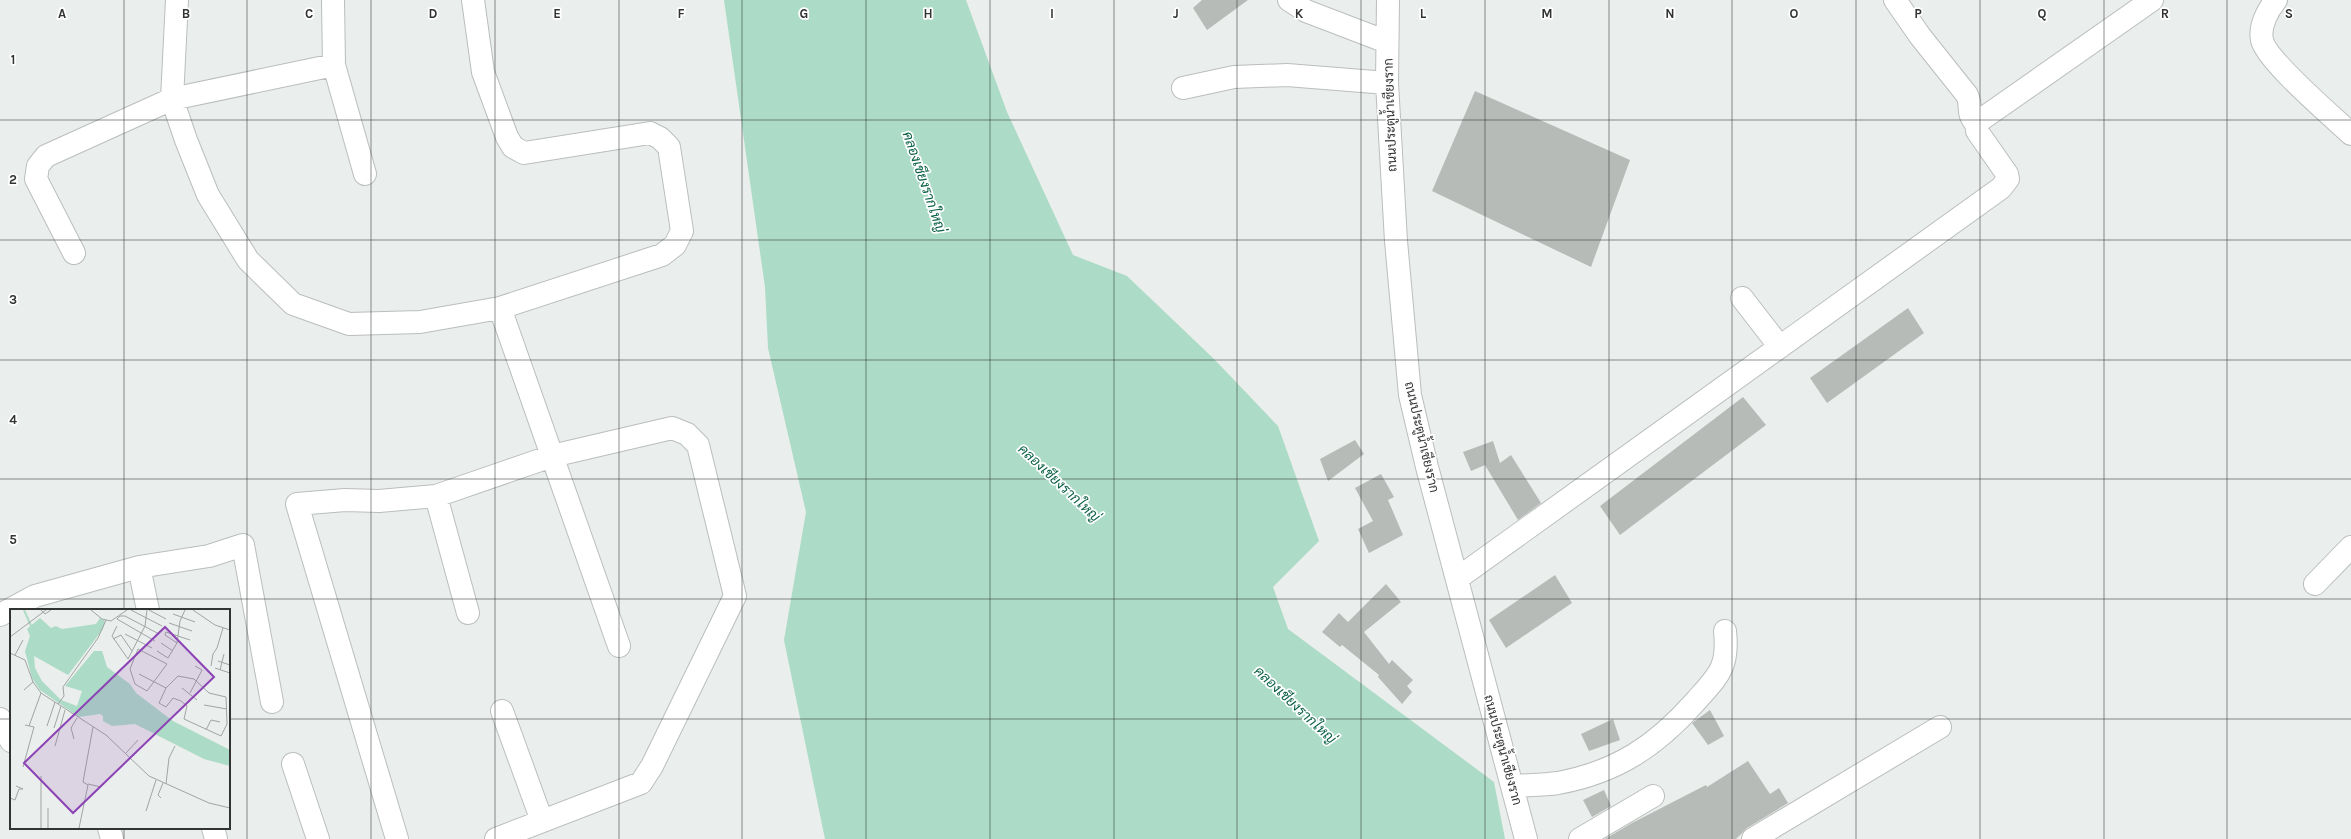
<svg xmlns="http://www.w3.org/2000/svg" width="2351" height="839" viewBox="0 0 2351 839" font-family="Karla,Sarabun,sans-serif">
<rect width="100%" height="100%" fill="#eaeeec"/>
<path fill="#acdbc7" d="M724,0H966L1007,112L1073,255L1127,276L1214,359L1278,426L1319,541L1273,587L1288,629L1494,782L1505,839H825L784,640L806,512L768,348L765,287Z"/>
<path fill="#b6bbb8" d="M1202,0H1248L1207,30L1193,8Z
M1475,91L1630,160L1591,267L1432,191Z
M1908,308L1924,333L1827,403L1810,378Z
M1743,397L1766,425L1620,535L1600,506Z
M1355,440L1364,454L1328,481L1320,459Z
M1493,441L1500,463L1511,455L1541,503L1518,520L1485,465L1471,471L1463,452Z
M1381,474L1394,497L1388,500L1403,535L1369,553L1358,529L1373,521L1355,488Z
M1555,575L1572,603L1506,648L1489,620Z
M1386,584L1401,602L1364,632L1389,664L1392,660L1413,680L1407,686L1412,692L1402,704L1378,677L1379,675L1342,645L1340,647L1322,632L1339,613L1348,622Z
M1710,710L1724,736L1708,745L1692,723Z
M1613,719L1620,740L1589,751L1581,734Z
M1748,761L1770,794L1779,788L1788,803L1747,828L1736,839H1605L1632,823L1706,785L1707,787Z
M1604,790L1611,806L1592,817L1583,800Z"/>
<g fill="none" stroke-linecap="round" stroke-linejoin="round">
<g stroke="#babebc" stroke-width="24">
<path id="minor" d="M177,0L172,99L186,140L208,195L248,260L293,304L349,324L420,322L500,308L662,255L675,245L682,231L669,147L660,138L650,133L524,153L513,147L507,137L483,72L473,0
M333,0L334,65L365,174
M1289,0L1306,11L1387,42
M1388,0L1387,83L1396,241L1410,395L1427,467L1526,839
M1895,0L1920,36L1967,95C1973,108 1965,111 1977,125
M2276,0C2268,10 2259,26 2262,40C2266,60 2333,117 2351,134
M1183,88L1234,77L1287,75L1387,83
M74,253L36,179L38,166L46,156L172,99L334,65
M1742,298L1780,347
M500,308L619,646
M436,496L468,613
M139,567L148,610
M1458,578L2001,188L2008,179L2007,174L1977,131V125L1982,119L2152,0
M2315,584L2351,547
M0,615L35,596L139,567L209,556L243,545L272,702
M502,711L542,821
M0,719L11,741
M293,764L318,839
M1513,786C1528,785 1544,785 1558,783C1617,772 1656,746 1695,702C1718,676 1729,668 1725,631
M109,828L112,839
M213,828L216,839
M397,839L297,504L345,500L379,501L436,496L552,456L672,428L687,434L698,445L735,596L652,766L641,783L496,839
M1580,839L1653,796
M1753,839L1940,727"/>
</g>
<use href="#minor" stroke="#fff" stroke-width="22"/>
</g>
<path fill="none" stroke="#323433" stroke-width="1" stroke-opacity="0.55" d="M124,0V610M247,0V839M371,0V839M495,0V839M619,0V839M742,0V839M866,0V839M990,0V839M1114,0V839M1237,0V839M1361,0V839M1485,0V839M1609,0V839M1732,0V839M1856,0V839M1980,0V839M2104,0V839M2227,0V839M0,120H2351M0,240H2351M0,360H2351M0,479H2351M0,599H2351M0,719H11M229,719H2351M124,828V839"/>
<g text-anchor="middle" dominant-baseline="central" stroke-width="3.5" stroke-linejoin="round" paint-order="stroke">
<g font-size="13" fill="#323433" stroke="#fff">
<text transform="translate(1390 115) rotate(-92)">ถนนประตูน้ำเชียงราก</text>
<text transform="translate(1422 437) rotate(77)">ถนนประตูน้ำเชียงราก</text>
<text transform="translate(1503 750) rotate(75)">ถนนประตูน้ำเชียงราก</text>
</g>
<g font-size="14" font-style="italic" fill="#0c6147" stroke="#fff">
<text transform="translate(924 182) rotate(71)">คลองเชียงรากใหญ่</text>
<text transform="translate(1059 483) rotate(43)">คลองเชียงรากใหญ่</text>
<text transform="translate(1295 705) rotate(43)">คลองเชียงรากใหญ่</text>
</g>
</g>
<g transform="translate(10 609)">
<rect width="220" height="220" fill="#eaeeec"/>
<path d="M30,9L41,19L46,17L52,20L86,15L90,9L95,12L93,20L58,66L24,47L25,59L32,72L51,91L67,97L72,82L55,77L84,42H92L97,58L120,75L126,84L163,112L220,141V157L194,150L125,115L102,117L93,112V107L90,105L69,108L30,81L22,69L15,42L20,27L17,20Z" fill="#acdbc7"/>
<path fill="none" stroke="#acdbc7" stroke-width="2" d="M14,1L22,19"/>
<path fill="none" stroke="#a0a4a2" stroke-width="1" d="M31,1L35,5L41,1M81,1L92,10L101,12L117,1M121,1L152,17M139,1L156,10M183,1L205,16L220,21M163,5L185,13M159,14L182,22M107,17L102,27L118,50L135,17L137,1M115,25L142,39M0,28L36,1M103,30L111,26L122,42M145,32L107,10L110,7H115L149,25M151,34L163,42M167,34L155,26L156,23L180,31M128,40L157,55L137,82L125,75L120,60ZM147,42L158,49L167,34L170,12L175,1M0,44L15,51L23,73L31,84L96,126L139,167L199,194L220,199M5,46L13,31M208,52L220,56M201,57L203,45L207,39L213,19M205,59L220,64M210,61L214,45M129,65L156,79M168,67L184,70L199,84L216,88L217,115L211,127L174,110L177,97L171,92L163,89L156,98L149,94L156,79ZM172,79L187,91M14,81L23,73M180,84L192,61L185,57M48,95L54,87L53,78L88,29L96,11M194,96L217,100M19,117L31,84M37,117L45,93M44,119L51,97M196,121L201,111L210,113M64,130L61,119L67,109M45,137L55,101M116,144L128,131M13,158L24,118L15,116M78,175L91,178M156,175L159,149L165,137M0,189L5,191L9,180H13L6,177M151,189L148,186L153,174M136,202L146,171M31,219V167M38,219V199M69,219L78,176L73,173L83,118"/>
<path fill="#8c43b5" fill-opacity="0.15" stroke="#8c43b5" stroke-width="2" d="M155,18L204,68L63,204L14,154Z"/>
<rect width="220" height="220" fill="none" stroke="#323433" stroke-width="2"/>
</g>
<g font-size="13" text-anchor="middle" font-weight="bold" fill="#323433" stroke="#fff" stroke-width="3.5" stroke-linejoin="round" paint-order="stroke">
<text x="62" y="18">A</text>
<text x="186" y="18">B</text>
<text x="309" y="18">C</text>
<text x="433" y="18">D</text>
<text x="557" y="18">E</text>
<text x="681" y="18">F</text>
<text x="804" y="18">G</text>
<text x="928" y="18">H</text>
<text x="1052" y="18">I</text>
<text x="1176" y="18">J</text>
<text x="1299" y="18">K</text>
<text x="1423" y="18">L</text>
<text x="1547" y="18">M</text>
<text x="1670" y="18">N</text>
<text x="1794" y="18">O</text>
<text x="1918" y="18">P</text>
<text x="2042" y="18">Q</text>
<text x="2165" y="18">R</text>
<text x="2289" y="18">S</text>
<text x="13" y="64">1</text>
<text x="13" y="184">2</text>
<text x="13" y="304">3</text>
<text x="13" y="424">4</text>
<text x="13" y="544">5</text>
</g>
</svg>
